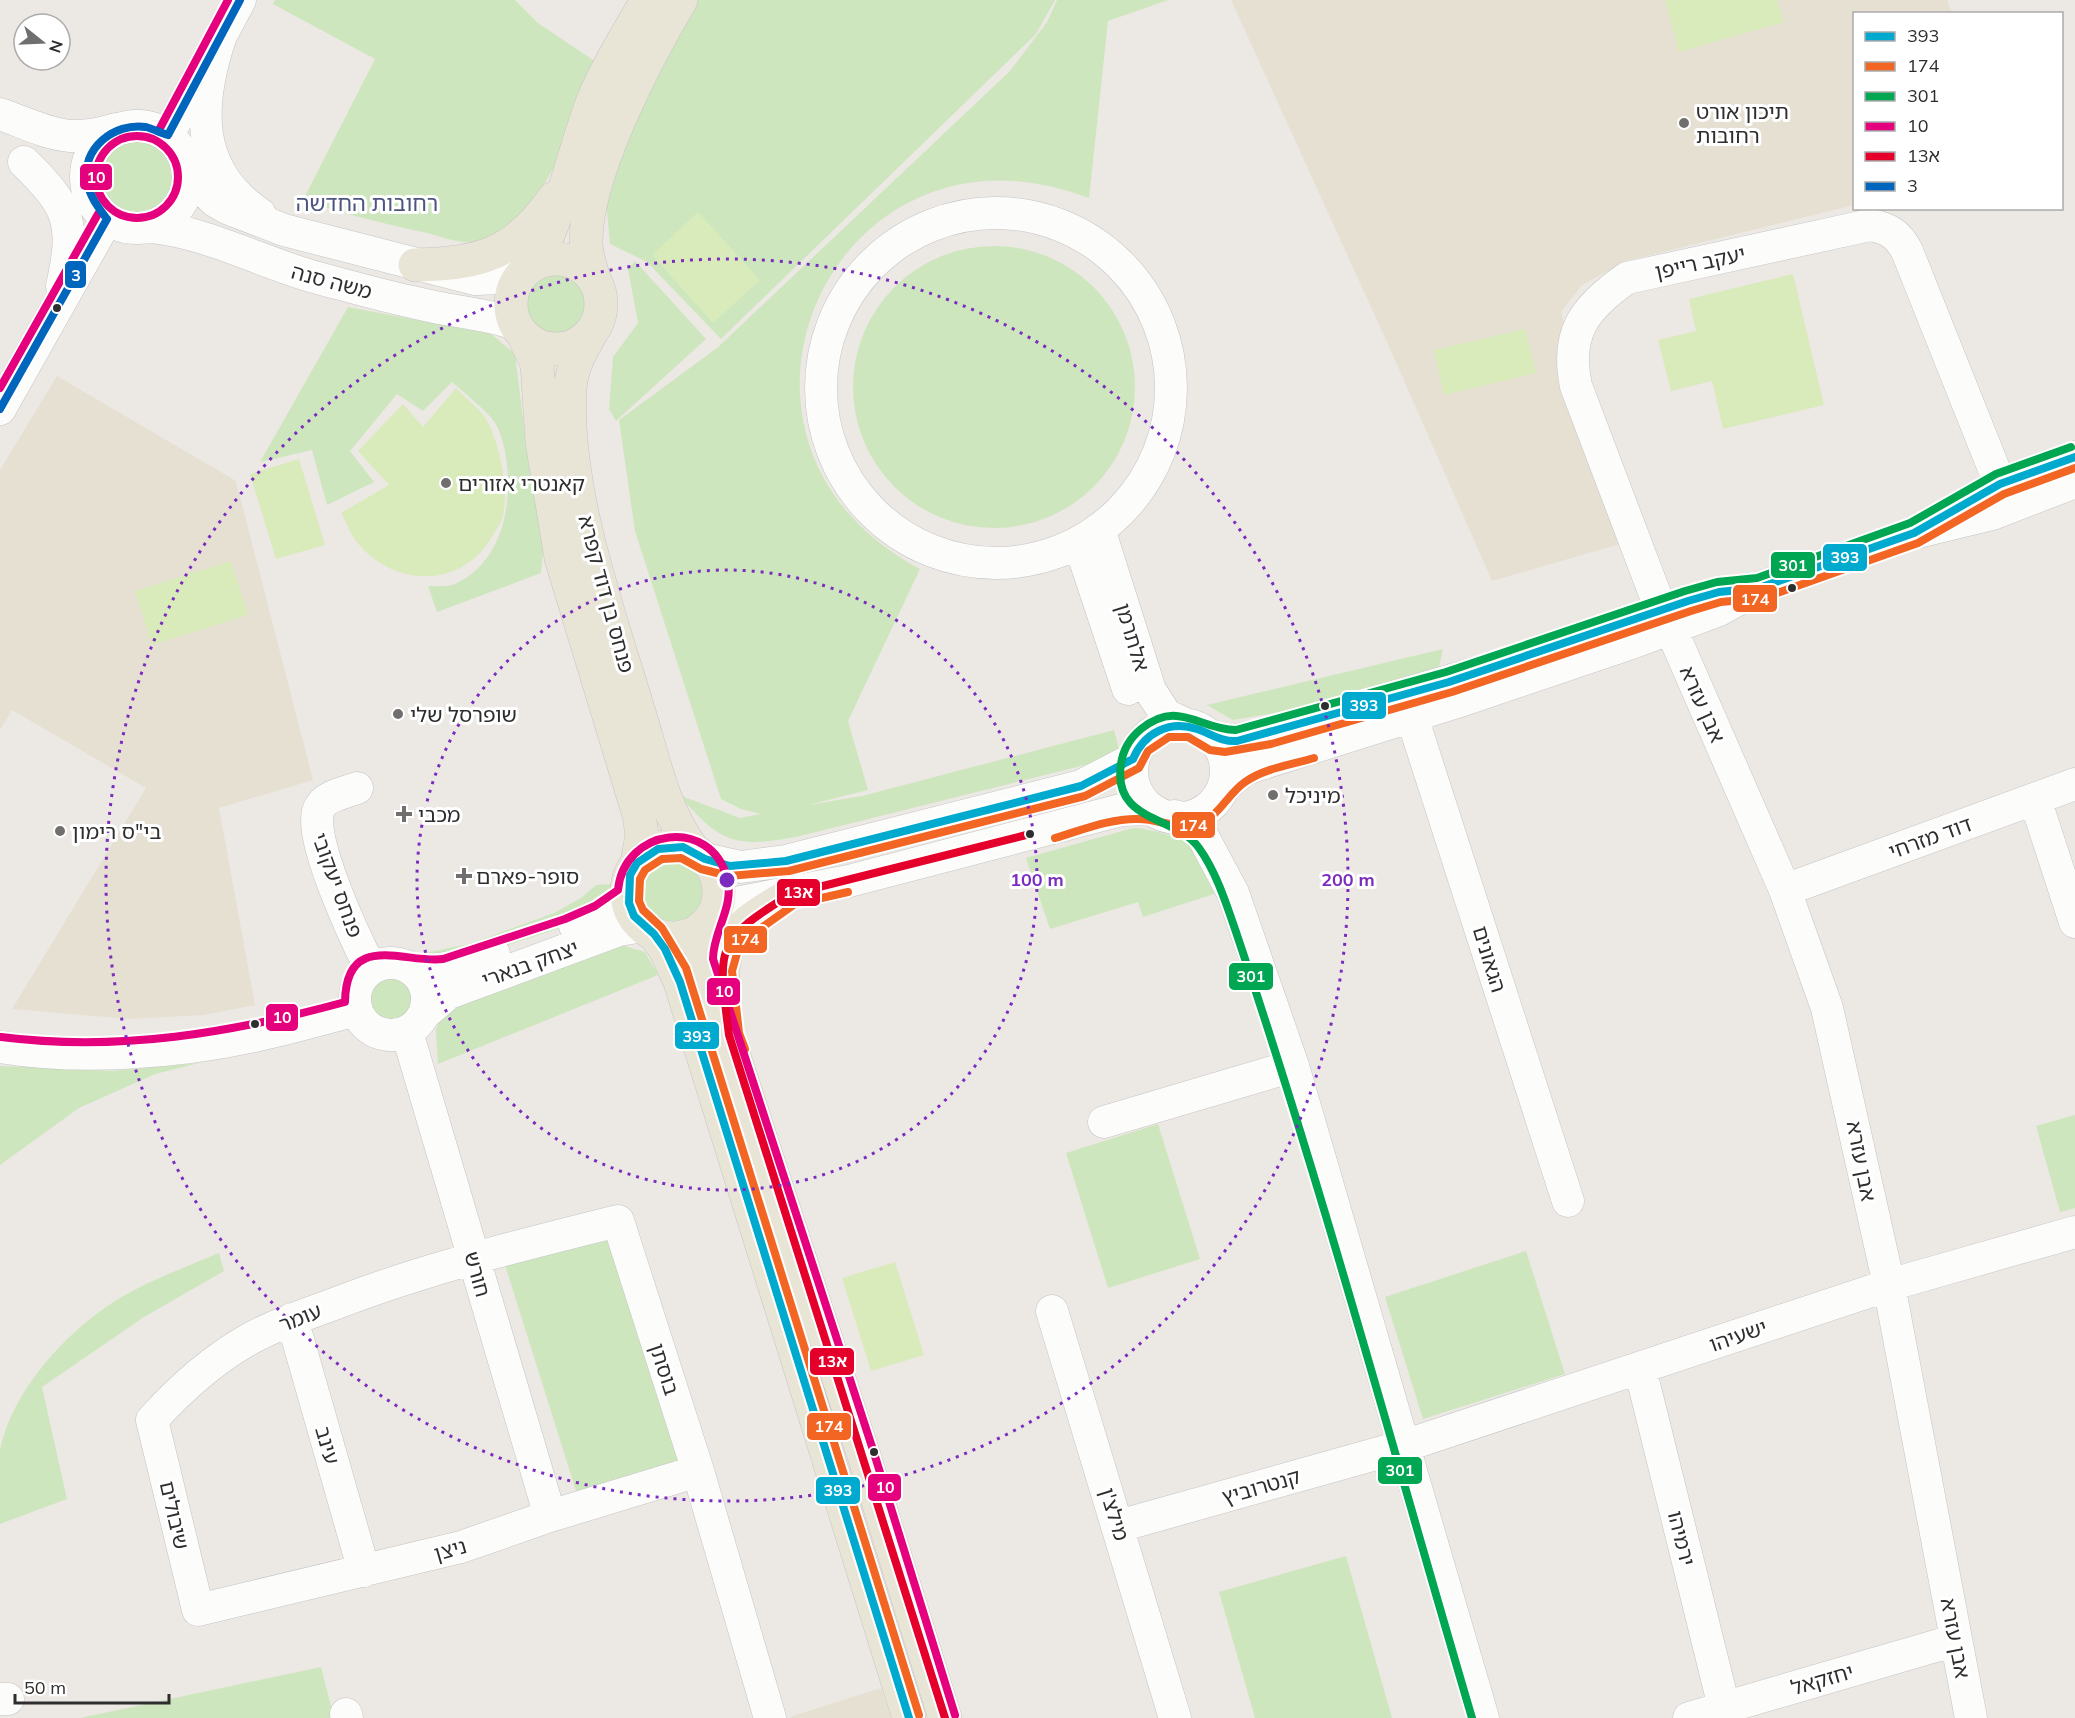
<svg xmlns="http://www.w3.org/2000/svg" width="2075" height="1718" viewBox="0 0 2075 1718" font-family="Mulish,'Noto Sans Hebrew',sans-serif">
<rect width="100%" height="100%" fill="#ece8e4"/>
<path fill="#e6e0d3" d="M1231,0H1947L1952,13L1854,14V205L1626,261L1582,285L1561,312L1620,544L1492,581L1391,351Z
M57,376L236,481L313,780L219,808L255,1005L204,1015L130,1019L12,1009L146,788L12,710L0,730V470Z
M881,1688L891,1718H790V1717Z"/>
<path fill="#cee6be" d="M275,0H515L538,23L596,62C575,115 540,244 467,242C454,242 440,236 427,233C385,224 344,214 303,200L375,59L273,4Z
M698,0H1055L1036,34L721,339L647,262L610,244L605,188L634,119Z
M1057,0H1168L1108,21L1089,198C834,100 679,441 920,569L848,721L868,790L808,805L862,796L1114,730L1121,756L796,837C733,848 721,843 679,795L740,818L761,814L741,809L721,799L635,531L619,420L717,348L1010,71L1047,22Z
M94 177a43 43 0 1 1 86 0a43 43 0 1 1-86 0Z
M853 387a141 141 0 1 1 282 0a141 141 0 1 1-282 0Z
M635,261L706,339L616,421L609,409L613,357L638,323L628,269Z
M523 304a33 33 0 1 1 66 0a33 33 0 1 1-66 0Z
M348,307L491,334L515,354L525,434L545,533L541,573L437,612L428,586C436,586 448,587 455,584C511,559 518,478 498,428C493,415 463,392 452,382L423,411L397,394L350,451L374,482L327,505L312,450L260,462Z
M1443,649L1437,677L1395,693L1233,720L1207,705Z
M1133,828C1152,829 1191,838 1203,856C1209,867 1212,881 1217,893L1143,917L1138,902L1050,929L1026,858Z
M640 890a36 36 0 1 1 72 0a36 36 0 1 1-72 0Z
M611,884L608,897L587,919L466,959L420,954L469,944L554,913L581,898L596,885Z
M621,945L645,952L658,975L438,1064L436,1030L441,1013Z
M361 999a29 29 0 1 1 58 0a29 29 0 1 1-58 0Z
M199,1063L155,1074L79,1108L0,1165V1066L112,1071Z
M2075,1115V1208L2060,1212L2036,1126Z
M1158,1124L1200,1259L1108,1288L1066,1153Z
M610,1232L681,1461L577,1494L505,1265Z
M1526,1251L1565,1374L1423,1419L1385,1297Z
M219,1253L224,1271L144,1317L42,1387L67,1499L0,1524C0,1500 0,1473 0,1450C12,1391 65,1333 115,1301C147,1281 184,1268 219,1253Z
M1346,1556L1392,1718H1255L1219,1592Z
M321,1667L334,1718H80Z"/>
<path fill="#d9eabb" d="M1665,0H1777L1784,22L1679,52Z
M698,212L760,280L713,323L652,255Z
M1793,274L1824,405L1723,429L1712,381L1671,391L1658,340L1696,331L1689,299Z
M1525,329L1536,373L1444,395L1434,350Z
M456,388C465,398 481,409 487,421C500,444 510,493 502,519C500,524 496,530 493,535C463,589 394,589 356,541C350,533 346,522 341,513L389,485L358,451L403,404L423,427Z
M299,459L325,545L276,559L250,474Z
M231,561L248,615L152,645L135,591Z
M895,1262L924,1355L871,1371L842,1278Z"/>
<g fill="none" stroke-linecap="round" stroke-linejoin="round">
<g stroke="#c5c4c5" stroke-width="33">
<path id="minor" d="M220,38C198,105 194,170 260,214
M0,114C47,131 66,145 116,129
M86 177a51 51 0 1 1 102 0a51 51 0 1 1-102 0Z
M168,135L240,0
M24,162C70,207 76,223 62,286
M189,176L215,201L227,208L284,230L475,279L502,278L522,273
M821 388a175 175 0 1 1 350 0a175 175 0 1 1-350 0Z
M152,227C210,233 262,263 318,278C352,287 386,297 421,304C452,312 484,313 515,324
M0,409L107,219
M1982,494L2000,484L2075,457
M1099,529L1150,690L1166,715L1191,727
M1079,542L1128,689
M1671,629L1785,890L1827,1008L1889,1285L1971,1718
M1651,636L1661,610L1576,386C1565,333 1584,308 1627,278L1870,225C1888,228 1898,234 1907,251L2000,484
M1412,717L1568,1201
M1132 771a47 47 0 1 1 94 0a47 47 0 1 1-94 0Z
M1214,740L1226,742L1268,734L1472,674
M1224,787L1245,769L1460,701L1634,642L1719,610L1759,588L1914,533L1992,514L2075,482
M357,788C346,792 326,796 320,807C304,831 357,942 371,969
M2035,799L2075,922
M1175,816L1201,833L1233,893L1293,1066L1483,1718
M705,859L741,867L786,861L1081,786L1133,759
M1785,890L2075,784
M713,915L741,902L849,881L1121,810L1151,809
M575,926L601,916L628,896
M355 999a36 36 0 1 1 72 0a36 36 0 1 1-72 0Z
M411,969C441,973 465,964 494,954
M424,1014L449,993L619,930L643,926
M407,1032L550,1516
M0,1047C80,1060 175,1053 254,1036C288,1029 322,1019 356,1010
M1104,1122L1293,1066
M1052,1311L1175,1718
M292,1319L364,1571
M1640,1368L1724,1707
M698,1471L550,1516L461,1547L198,1610L152,1420C180,1389 210,1362 246,1341C274,1325 304,1315 334,1304C427,1268 522,1245 618,1221L698,1471L770,1718
M1119,1526L1404,1446L1889,1285L2075,1232
M0,1699H8
M346,1714L347,1718
M1689,1718L1956,1640"/>
</g>
<g stroke="#c6c5c4" stroke-width="34">
<path id="major" d="M511 304a45 45 0 1 1 90 0a45 45 0 1 1-90 0Z
M535,264C562,211 573,153 594,98C608,64 629,32 647,0
M415,265C480,264 515,254 554,198
M594,279C591,268 586,255 586,243C585,175 646,59 681,0
M593,330C582,349 572,366 570,388C564,489 609,613 638,709C653,756 663,812 695,852
M524,337L537,364L542,442L561,558L639,815L642,835L637,863
M627 892a46 46 0 1 1 92 0a46 46 0 1 1-92 0Z
M708,922L702,949L703,961L864,1456L945,1718
M654,934L665,949L680,982L909,1718
M724,994C716,934 745,922 791,894"/>
</g>
<use href="#minor" stroke="#fcfcfb" stroke-width="32"/>
<use href="#major" stroke="#e8e4d6" stroke-width="33"/>
<g stroke="#fff" stroke-width="12">
<path id="bus-1" d="M1133,759C1144,733 1169,720 1197,729C1212,734 1221,742 1237,741L1449,682L1688,601L1719,592L1759,588L1914,533L2000,484L2075,457
M909,1718L680,982L665,949L654,934L634,916L629,903L630,875L637,863L658,849L683,847L705,859L730,866L786,861L1081,786L1133,759"/>
</g>
<g stroke="#fff" stroke-width="12">
<path id="bus-2" d="M1055,838C1082,830 1111,818 1139,819C1158,819 1175,829 1194,825C1219,819 1226,795 1245,782C1265,768 1291,765 1314,758
M745,1049L739,1033L732,971L740,943L795,904L848,892
M919,1715L686,968L662,928L643,910L639,901L640,879L645,870L662,859L681,858L701,869L729,876L789,871L1085,796L1139,768L1148,751L1169,737H1188L1210,750L1225,752L1271,744L1452,692L1691,611L1721,602L1763,598L1918,543L2004,494L2075,468"/>
</g>
<g stroke="#fff" stroke-width="12">
<path id="bus-3" d="M1472,1718C1395,1457 1324,1193 1237,935C1227,906 1217,873 1199,848C1176,815 1112,823 1121,764C1123,750 1130,738 1141,729C1178,699 1198,729 1236,730L1446,672L1685,591L1717,582L1757,578L1910,523L1996,474L2071,447"/>
</g>
<g stroke="#fff" stroke-width="12">
<path id="bus-4" d="M159,130L228,0
M96 177a41 41 0 1 1 82 0a41 41 0 1 1-82 0Z
M0,388L98,214
M1,1037C120,1052 231,1033 345,1002C346,930 405,964 443,959L565,919L595,906L618,890C624,828 711,816 727,878C735,906 713,931 713,959L874,1453L955,1715"/>
</g>
<g stroke="#fff" stroke-width="12">
<path id="bus-5" d="M945,1718L729,1035C718,947 713,942 791,894L1030,834"/>
</g>
<g stroke="#fff" stroke-width="12">
<path id="bus-6" d="M168,135L240,0
M107,219C98,207 90,197 87,182C81,149 114,122 146,127C153,129 161,133 168,135
M0,409L107,219"/>
</g>
<use href="#bus-1" stroke="#00a9ce" stroke-width="8"/>
<use href="#bus-2" stroke="#f26522" stroke-width="8"/>
<use href="#bus-3" stroke="#00a651" stroke-width="8"/>
<use href="#bus-4" stroke="#e5007d" stroke-width="8"/>
<use href="#bus-5" stroke="#e4002b" stroke-width="8"/>
<use href="#bus-6" stroke="#0065bd" stroke-width="8"/>
</g>
<g fill="none" stroke="#7b2cbf" stroke-width="3" stroke-dasharray="3 6">
<circle cx="727" cy="880" r="310"/>
<circle cx="727" cy="880" r="621"/>
</g>
<g fill="#706f6e" stroke="#fff" stroke-width="2">
<circle cx="1684" cy="123" r="6"/>
<circle cx="446" cy="483" r="6"/>
<circle cx="398" cy="714" r="6"/>
<circle cx="1273" cy="795" r="6"/>
<path d="M401 805h6v6h6v6h-6v6h-6v-6h-6v-6h6z"/>
<circle cx="60" cy="831" r="6"/>
<path d="M461 867h6v6h6v6h-6v6h-6v-6h-6v-6h6z"/>
</g>
<g fill="#2e2e2e" stroke="#fff" stroke-width="2">
<circle cx="57" cy="308" r="5"/>
<circle cx="1792" cy="588" r="5"/>
<circle cx="1325" cy="706" r="5"/>
<circle cx="1030" cy="834" r="5"/>
<circle cx="255" cy="1024" r="5"/>
<circle cx="874" cy="1452" r="5"/>
</g>
<g text-anchor="middle" dominant-baseline="central" stroke-width="6" stroke-linejoin="round" paint-order="stroke">
<g font-size="21" fill="#2e2e2e" stroke="#fff" text-anchor="start">
<text x="1696" y="111">תיכון אורט<tspan x="1696" dy="24">רחובות</tspan></text>
<text x="458" y="483">קאנטרי אזורים</text>
<text x="410" y="714">שופרסל שלי</text>
<text x="1285" y="795">מיניכל</text>
<text x="418" y="814">מכבי</text>
<text x="72" y="831">בי"ס רימון</text>
<text x="476" y="876">סופר-פארם</text>
</g>
<g font-size="21" fill="#2e2e2e" stroke="#fff">
<text transform="translate(1700 262) rotate(-12)">יעקב רייפן</text>
<text transform="translate(332 281) rotate(15)">משה סנה</text>
<text transform="translate(607 594) rotate(75)">פנחס בן דוד קפרא</text>
<text transform="translate(1133 637) rotate(73)">אלתרמן</text>
<text transform="translate(1703 704) rotate(66)">אבן עזרא</text>
<text transform="translate(1930 837) rotate(-20)">דוד מזרחי</text>
<text transform="translate(338 885) rotate(70)">פנחס יעקובי</text>
<text transform="translate(1490 959) rotate(73)">הגאונים</text>
<text transform="translate(530 963) rotate(-20)">יצחק בנארי</text>
<text transform="translate(1862 1161) rotate(79)">אבן עזרא</text>
<text transform="translate(478 1274) rotate(74)">חורש</text>
<text transform="translate(300 1317) rotate(-22)">עומר</text>
<text transform="translate(1738 1335) rotate(-19)">ישעיהו</text>
<text transform="translate(665 1369) rotate(72)">בוסתן</text>
<text transform="translate(328 1445) rotate(74)">עינב</text>
<text transform="translate(1261 1486) rotate(-16)">קנטרוביץ</text>
<text transform="translate(1115 1514) rotate(73)">מילצ'ן</text>
<text transform="translate(175 1515) rotate(77)">שיבולים</text>
<text transform="translate(1682 1538) rotate(76)">ירמיהו</text>
<text transform="translate(450 1549) rotate(-16)">ניצן</text>
<text transform="translate(1956 1638) rotate(79)">אבן עזרא</text>
<text transform="translate(1822 1679) rotate(-16)">יחזקאל</text>
</g>
<g font-size="22" fill="#4d5680" stroke="#fff">
<text x="367" y="203">רחובות החדשה</text>
</g>
</g>
<circle cx="727" cy="880" r="9" fill="#7b2cbf" stroke="#fff" stroke-width="3"/>
<g font-size="18" text-anchor="middle" font-weight="bold" fill="#7b2cbf" stroke="#fff" stroke-width="6" stroke-linejoin="round" paint-order="stroke">
<text x="1037" y="886">100 m</text>
<text x="1348" y="886">200 m</text>
</g>
<g stroke="#fff" stroke-width="2">
<rect x="79" y="163" width="34" height="28" rx="6" fill="#e5007d"/>
<rect x="64" y="260" width="23" height="29" rx="6" fill="#0065bd"/>
<rect x="1822" y="543" width="46" height="29" rx="6" fill="#00a9ce"/>
<rect x="1770" y="551" width="46" height="28" rx="6" fill="#00a651"/>
<rect x="1732" y="584" width="46" height="29" rx="6" fill="#f26522"/>
<rect x="1341" y="691" width="46" height="29" rx="6" fill="#00a9ce"/>
<rect x="1171" y="811" width="45" height="28" rx="6" fill="#f26522"/>
<rect x="776" y="878" width="45" height="29" rx="6" fill="#e4002b"/>
<rect x="723" y="925" width="45" height="29" rx="6" fill="#f26522"/>
<rect x="1228" y="962" width="46" height="29" rx="6" fill="#00a651"/>
<rect x="706" y="977" width="35" height="29" rx="6" fill="#e5007d"/>
<rect x="265" y="1003" width="34" height="29" rx="6" fill="#e5007d"/>
<rect x="674" y="1021" width="46" height="29" rx="6" fill="#00a9ce"/>
<rect x="809" y="1347" width="46" height="29" rx="6" fill="#e4002b"/>
<rect x="806" y="1412" width="46" height="29" rx="6" fill="#f26522"/>
<rect x="1377" y="1456" width="46" height="29" rx="6" fill="#00a651"/>
<rect x="867" y="1473" width="35" height="29" rx="6" fill="#e5007d"/>
<rect x="815" y="1476" width="46" height="29" rx="6" fill="#00a9ce"/>
</g>
<g font-size="16" text-anchor="middle" font-weight="bold" fill="#fff">
<text x="96" y="183">10</text>
<text x="76" y="281">3</text>
<text x="1845" y="563">393</text>
<text x="1793" y="571">301</text>
<text x="1755" y="605">174</text>
<text x="1364" y="711">393</text>
<text x="1193" y="831">174</text>
<text x="798" y="898">13א</text>
<text x="745" y="945">174</text>
<text x="1251" y="982">301</text>
<text x="724" y="997">10</text>
<text x="282" y="1023">10</text>
<text x="697" y="1042">393</text>
<text x="832" y="1367">13א</text>
<text x="829" y="1432">174</text>
<text x="1400" y="1476">301</text>
<text x="885" y="1493">10</text>
<text x="838" y="1496">393</text>
</g>
<rect x="1853" y="12" width="210" height="198" fill="#ffffff" stroke="#ababab" stroke-width="1.5"/>
<rect x="1865" y="32" width="30" height="9" fill="#00a9ce" stroke="#ababab" stroke-width="1.5"/>
<text x="1907" y="42" font-size="18" fill="#2e2e2e">393</text>
<rect x="1865" y="62" width="30" height="9" fill="#f26522" stroke="#ababab" stroke-width="1.5"/>
<text x="1907" y="72" font-size="18" fill="#2e2e2e">174</text>
<rect x="1865" y="92" width="30" height="9" fill="#00a651" stroke="#ababab" stroke-width="1.5"/>
<text x="1907" y="102" font-size="18" fill="#2e2e2e">301</text>
<rect x="1865" y="122" width="30" height="9" fill="#e5007d" stroke="#ababab" stroke-width="1.5"/>
<text x="1907" y="132" font-size="18" fill="#2e2e2e">10</text>
<rect x="1865" y="152" width="30" height="9" fill="#e4002b" stroke="#ababab" stroke-width="1.5"/>
<text x="1907" y="162" font-size="18" fill="#2e2e2e">13א</text>
<rect x="1865" y="182" width="30" height="9" fill="#0065bd" stroke="#ababab" stroke-width="1.5"/>
<text x="1907" y="192" font-size="18" fill="#2e2e2e">3</text>
<g transform="translate(42 42) rotate(108)"><circle r="28" fill="#ffffff" stroke="#ababab" stroke-width="1.5"/>
<path d="M0-4.5L10 22L0 15L-10 22Z" fill="#706f6e"/>
<text y="-9" font-size="16" font-weight="bold" text-anchor="middle" fill="#2e2e2e">N</text>
</g>
<path d="M15 1694v9h154v-9" fill="none" stroke="#2e2e2e" stroke-width="3"/>
<text x="24" y="1694" font-size="18" fill="#2e2e2e" stroke="#ffffff" stroke-width="4.5" paint-order="stroke">50 m</text>
</svg>
